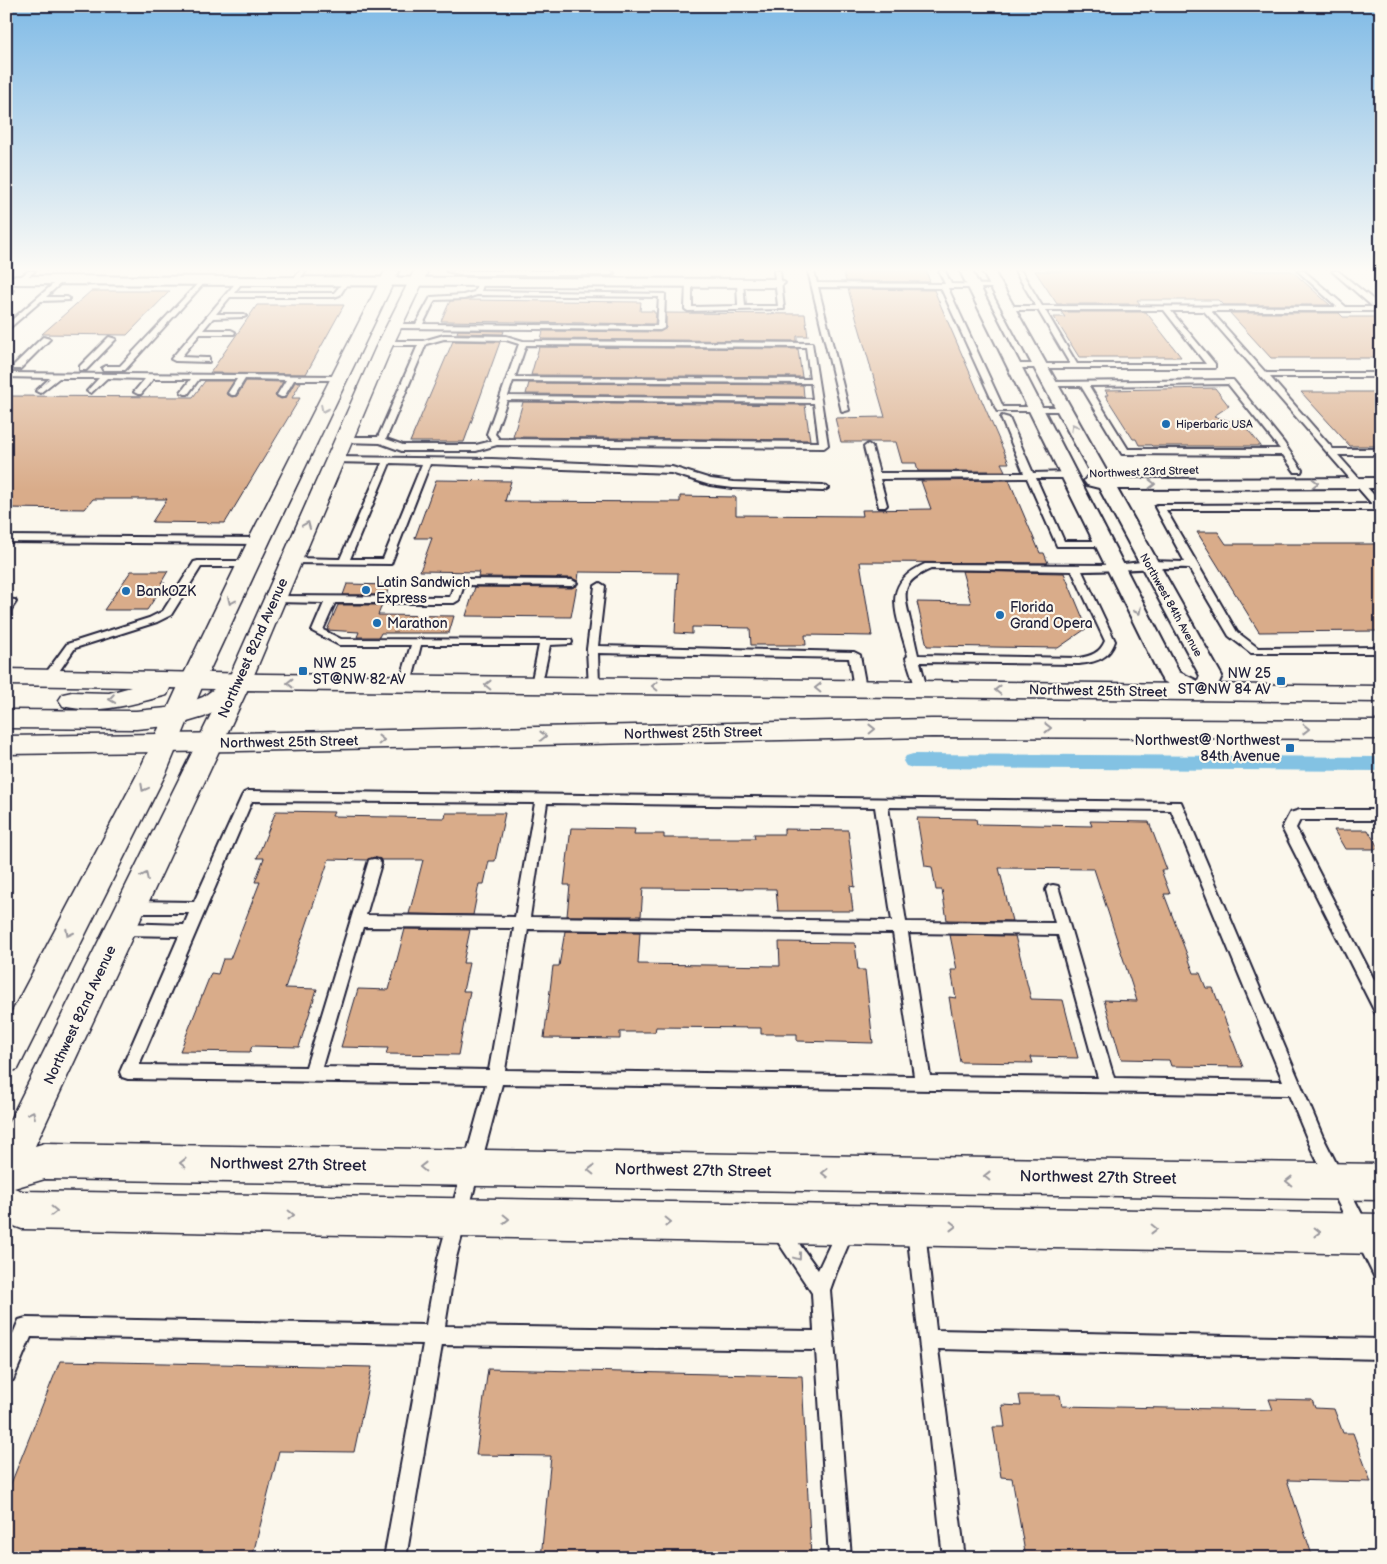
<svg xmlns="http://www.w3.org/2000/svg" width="1387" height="1564" viewBox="0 0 1387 1564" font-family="'Balsamiq Sans',sans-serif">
<rect width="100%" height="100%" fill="#fbf7ec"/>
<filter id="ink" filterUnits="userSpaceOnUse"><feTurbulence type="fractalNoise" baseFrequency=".02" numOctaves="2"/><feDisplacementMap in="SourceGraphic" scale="10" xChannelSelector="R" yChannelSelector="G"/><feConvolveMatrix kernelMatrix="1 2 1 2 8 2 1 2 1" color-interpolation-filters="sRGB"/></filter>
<g filter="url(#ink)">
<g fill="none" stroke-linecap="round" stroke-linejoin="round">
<path fill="#83c2e3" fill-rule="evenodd" d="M913,754L1381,757V771L913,768L906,766L903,761L906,756Z"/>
</g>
<path fill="#d9ac8a" stroke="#22223b" d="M843,271H926L930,282L846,281Z
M1035,271H1292L1330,305H1223L1218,300H1137L1140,304H1057Z
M848,289L934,290L1009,463H1001L1005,471H918L916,463H902L896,442H841L835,418L885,417Z
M91,291H170L127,335L42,334Z
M466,300L641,302L640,311H654V313H656L655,324L441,321L450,301Z
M257,305H344L306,374L210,373Z
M1061,312H1146L1181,357H1079L1054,317H1065Z
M666,313L805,314L808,336H797V341L541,339L543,331L660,332L666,328Z
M1230,313H1339L1343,317H1381V358H1271Z
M458,330L504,331L503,334L457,333Z
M453,341L500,342L464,442H410Z
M539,347L798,349L802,377L531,375Z
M205,381H234L226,394L232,397L237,396L246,381L283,382L275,396L281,399L286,398L295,382H301L292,398H300L225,523L152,522L167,499H93L85,509L6,508V396L193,397Z
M529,383L803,385L804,397L526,394Z
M1215,388L1229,406L1214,416L1245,426L1261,446H1152L1151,445H1139L1136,439H1133L1105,395H1108L1105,390Z
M1301,392H1381V446H1350Z
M523,402L805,405L810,440L513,437Z
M436,480L511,481L505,501L680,502V496L736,497V515L863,516L862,510L931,509L921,481L1009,480L1040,553H1044L1048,563L860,562L872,636L805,635L806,645H751L750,628L692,627V634L675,633L678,573L579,572L578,581L572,578L478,577L479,572L420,571L432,538H415Z
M1197,532H1218L1226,544H1381V631L1259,632Z
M131,571H168L161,583H165L147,610H104Z
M962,571L1064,573L1087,628L1058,648L927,646L917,602L971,603Z
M347,584L390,585L386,595H343Z
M577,585L571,617L466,616L475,587L572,588Z
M338,605H382L378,615L454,616L449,633H381L379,637H357L359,632L327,630Z
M276,811L334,812L332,816L445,818L446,813H505L495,861H489L484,884H479L473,915L409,914L423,860H381L374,857L367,860L329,859L285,988L317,989L299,1047L252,1046L250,1052L180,1051L211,973L218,974L223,959H230L260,882H255L264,858H257Z
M917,818L976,819L977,824L1092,826L1090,821L1149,822L1167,870H1161L1170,894H1164L1194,973H1200L1206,988H1213L1243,1067L1171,1066L1169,1060L1121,1059L1104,1000L1137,1001L1094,869L999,868L1012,921L947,920L942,890H936L932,867L925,866Z
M571,828L635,829L634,834H664V838H755L754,834H784V829L848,830L855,887L850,886L853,911H778L776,889L643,888L641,916H567L570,885H564Z
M1334,830H1368L1379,849H1345Z
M405,929L470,930L463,963H469L463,991H470L458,1055L386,1054L388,1048L341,1047L358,989L389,990Z
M565,931L640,932L638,964L780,966L779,942L855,943L858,970H865L873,1043L797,1041V1034H761V1028L656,1027L655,1032H620V1039L544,1038L553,966H559Z
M950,935L1015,936L1031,999L1063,1000L1078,1058L1031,1057L1033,1063L960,1062L949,997L956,998L951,970H957Z
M60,1361L372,1367L354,1452L279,1451L252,1558H6V1496Z
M488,1369L802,1376L811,1558H541L551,1456L476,1455Z
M1019,1395H1060L1062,1406L1273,1410L1269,1399L1312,1400L1315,1408L1334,1409L1343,1433H1353L1371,1482L1287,1480L1313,1558H1026L1012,1478L1001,1477L993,1427H1005L1002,1405L1021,1406Z"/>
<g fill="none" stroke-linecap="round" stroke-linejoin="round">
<g stroke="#22223b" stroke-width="4">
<path id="service" d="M28,271H35L22,281H18V279Z
M300,271H306L297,282H293L292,281Z
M446,271H611L614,273L611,275H464Z
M774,271H780L784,309L688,311L685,309L686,283L689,281L692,283V307L738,306L737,283L740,281L743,283L745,306H778Z
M808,271H814L817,283L945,284L939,271H945L951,284L999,285L1000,286L997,288H948L1003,407H1064L1068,409L1064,411H997L941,288L818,287L849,410L842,412Z
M1015,271H1021L1042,306L1337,307L1298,271H1304L1346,307H1373L1332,271H1338L1381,306V311H1211L1266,373H1381V377H1270L1333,449H1381V455H1338L1381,503V510H1166L1237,632L1258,648L1381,647V653H1251L1229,636L1189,568C1153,567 1118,571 1082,571L1115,641C1109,659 1096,662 1079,664L920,662L927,689L925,692H917L906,658L908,656C898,616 878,585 925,564L1116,565L1149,561L1185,562L1155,507L1157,505L1372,504L1204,311H1171L1215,364V368H1012L1011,366L1015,364H1070L1038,310H1009L1006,308L1009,306H1036ZM1045,310H1164L1206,364H1077ZM931,569L1072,571L1105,641C1100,653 1091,656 1079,658L918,655C915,643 913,631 910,620C903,591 901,582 931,569Z
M59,279L64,280L46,297H67L69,298V300L41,301L6,331V325Z
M346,279L349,281L340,295L334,297H230L216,314H242L246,316L244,317L213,318L203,330H231L235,332L234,334H200L181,357L206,358H209V362L175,361L171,359L238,280L243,281L234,293H334Z
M201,280L206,281L125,370H103L102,368L106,366H120Z
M481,280L484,282L481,291L665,294L664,328L660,330L394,328L390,326L394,324H416L431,297L463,295L474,292L478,282ZM477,295L659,297L657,326L423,324L435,300L464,299Z
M8,289L13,290L6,295V290Z
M444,335L506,336L523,341L812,343L828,445L824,448L497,445L476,451H402L380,443L341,442L340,440L344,437H378L418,345H383V341H423ZM444,339L506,340L519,344L487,434L492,441L476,445H403L386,439L426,344ZM526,345L806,347L810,379L515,377ZM513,381L811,383L813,399L508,396ZM507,400L814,403L819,442L499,439L495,434Z
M43,337L50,339L20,369H14V365Z
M109,337L116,339L86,370H80V366Z
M6,373L339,376L343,378L339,380H294L284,397H281L277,395L286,380L245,379L235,395H232L228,393L237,379H199L188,394H185L181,392L191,379H153L141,394H138L134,392L145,379L107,378L91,393L87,391L99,378H59L40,393L36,391L50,378L6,377Z
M1233,380L1284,443L1302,470L1301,472H1295L1283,455L1122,454L1081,386H1051L1047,384L1051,382ZM1228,384L1280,449H1128L1089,386Z
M1002,416L1009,418L1033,473L1070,472L1074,475L1070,478H1036L1064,541H1105L1108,542V546H1057L1027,478L880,479L887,505L885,507H879L864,447L868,444L872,447L879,473H1024L1001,418Z
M335,457L492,459L672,467L711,479L733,482L823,485L828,488L823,491L733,488L710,485L671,473L430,464L391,564L288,563L287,561L292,558L340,559L382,463L332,462V458ZM390,463L422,464L383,559H350Z
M6,536L259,538L264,541L259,544L6,542Z
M198,561H248L253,564L248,567H201L171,615L157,622L75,648L53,680H45L43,677L67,644L149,618L163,611L194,562Z
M460,579L572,580L577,583L572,586L464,585L459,600L454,603H335L323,630L341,639L571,640L572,642L571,644L550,645L541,688L537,689L531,685L539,645H421L411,684L409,687H401L399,684L411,645H339L312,631L324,603L275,602L270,599L275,596L450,597L455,582Z
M600,583L605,586L598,646L854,652L860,655L866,688L860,692L854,688L849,658L598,653L599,685L593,689L589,688L587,649L595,586Z
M6,599L15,600L16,602L10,611L6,612Z
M248,791L1181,802L1323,1137L1381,1252V1281L1375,1278L1311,1148L1289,1095L502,1084L456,1258L445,1326L814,1331L812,1293L770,1230L773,1224L779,1221L785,1224L818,1270L840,1223L846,1220L852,1223L855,1229L836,1273L830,1290L851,1558H829L816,1350L442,1345L406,1558H384L423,1344L31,1337L13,1380L6,1383V1350L19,1320L26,1318L426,1325L438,1258L486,1084L128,1079L122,1077L120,1072L179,936L121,935L116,933L114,929L116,925L121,923L184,925L189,913H131L126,911L124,907L126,903L131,901L194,902L242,796L244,793ZM252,801L535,803L515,917L366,915L381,864L379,860L374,859L369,860L306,1067L139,1065ZM547,803L875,807L892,921L530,917ZM888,807L1171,810L1283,1081L1114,1078L1058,886L1053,885L1048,886L1046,890L1055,923L906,922ZM363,927L514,928L489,1070L322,1067ZM528,929L893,933L914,1076L505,1070ZM908,933L1058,935L1098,1078L930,1076Z
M1300,810H1381V820H1300L1296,828L1381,993V1015L1376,1014L1282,828L1290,813Z
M916,1221L922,1224L925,1230L936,1330L1381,1339V1359L938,1349L965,1558H943L907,1230L910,1224Z"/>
</g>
<g stroke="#22223b" stroke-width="4">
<path id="minor" d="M960,271H972L1179,672L1198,681L1200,676L1099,488L1087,485L1084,481L1087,477L1092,476L982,271H994L1111,479L1381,478V488L1117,489L1222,676L1212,698C1195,702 1178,688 1163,681L1160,676Z
M6,276L779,279L785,283L779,287L6,284Z"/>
</g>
<g stroke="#22223b" stroke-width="3">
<path id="tertiary" d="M385,271H399L270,541L205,680L167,771L18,1069L6,1073V1023L139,771L181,680L248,541Z
M414,271H428L391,349L251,682L35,1146L45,1143L1381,1164V1200L45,1179L14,1188L22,1191L1381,1214V1254L22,1229L6,1223V1128L227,682L375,349Z"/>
</g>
<g stroke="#22223b" stroke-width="3">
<path id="secondary" d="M6,669L264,674L1381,686V702L245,690L221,709L204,717L177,725L136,729L6,728V710L136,711L177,707L203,697L214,689L170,688L167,695C133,704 98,715 63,706L59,700L63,694L72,692L109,693L131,687L6,685Z
M932,719L1381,721V739L932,737L238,751L6,754V736L238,733Z"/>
</g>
<use href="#service" fill="#fbf7ec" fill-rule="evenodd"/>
<use href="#minor" fill="#fbf7ec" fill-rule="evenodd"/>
<use href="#tertiary" fill="#fbf7ec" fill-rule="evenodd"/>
<use href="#secondary" fill="#fbf7ec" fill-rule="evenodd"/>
</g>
<defs><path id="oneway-chevron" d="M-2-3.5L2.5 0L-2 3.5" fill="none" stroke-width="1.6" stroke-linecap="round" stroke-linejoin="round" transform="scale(1.25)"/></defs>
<g stroke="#99979c">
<use href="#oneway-chevron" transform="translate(324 409) rotate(116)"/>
<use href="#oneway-chevron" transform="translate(1074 427) rotate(-119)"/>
<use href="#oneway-chevron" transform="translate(1315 483)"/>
<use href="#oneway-chevron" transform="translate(1152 484)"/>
<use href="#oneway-chevron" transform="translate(307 525) rotate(-67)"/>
<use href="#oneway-chevron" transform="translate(231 601) rotate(115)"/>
<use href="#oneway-chevron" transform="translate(1138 611) rotate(63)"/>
<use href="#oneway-chevron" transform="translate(290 683) rotate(-180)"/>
<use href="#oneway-chevron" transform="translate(488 685) rotate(-179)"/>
<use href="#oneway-chevron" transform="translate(655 686) rotate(-179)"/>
<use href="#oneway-chevron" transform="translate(818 688) rotate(-179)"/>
<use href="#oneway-chevron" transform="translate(998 690) rotate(-179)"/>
<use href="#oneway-chevron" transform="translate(112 699) rotate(171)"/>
<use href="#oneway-chevron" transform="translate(1048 728)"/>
<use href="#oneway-chevron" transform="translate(872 729) rotate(-1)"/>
<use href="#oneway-chevron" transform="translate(1306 729) rotate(1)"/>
<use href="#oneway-chevron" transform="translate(543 736) rotate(-1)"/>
<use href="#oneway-chevron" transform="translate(381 740) rotate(-1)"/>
<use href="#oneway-chevron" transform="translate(144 788) rotate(118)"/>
<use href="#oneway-chevron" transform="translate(145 876) rotate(-65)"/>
<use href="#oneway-chevron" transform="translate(69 933) rotate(117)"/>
<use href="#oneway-chevron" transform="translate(32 1114) rotate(-64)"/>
<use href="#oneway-chevron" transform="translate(183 1163) rotate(-179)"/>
<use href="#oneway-chevron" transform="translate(423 1167) rotate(-179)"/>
<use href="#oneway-chevron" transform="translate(591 1170) rotate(-179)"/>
<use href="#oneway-chevron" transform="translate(825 1173) rotate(-179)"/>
<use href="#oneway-chevron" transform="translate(987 1176) rotate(-179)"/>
<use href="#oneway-chevron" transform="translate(1289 1181) rotate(-179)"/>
<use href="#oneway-chevron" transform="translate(54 1211) rotate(1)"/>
<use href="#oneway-chevron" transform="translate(291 1215) rotate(1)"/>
<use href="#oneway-chevron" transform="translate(506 1219) rotate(1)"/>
<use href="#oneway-chevron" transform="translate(668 1222) rotate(1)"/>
<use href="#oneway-chevron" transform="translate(953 1226) rotate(1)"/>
<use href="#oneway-chevron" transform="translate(1154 1229) rotate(1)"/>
<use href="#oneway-chevron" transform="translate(1317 1232) rotate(1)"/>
<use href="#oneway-chevron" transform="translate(798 1257) rotate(53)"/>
</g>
</g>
<linearGradient id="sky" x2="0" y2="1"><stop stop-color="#7fbae6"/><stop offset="0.55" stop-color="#fdfbf6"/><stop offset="1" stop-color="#fdfbf6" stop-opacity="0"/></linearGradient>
<rect width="1387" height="490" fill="url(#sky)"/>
<g fill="#1f6fb2" stroke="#fbf7ec" stroke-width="2">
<circle cx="1166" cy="424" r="5"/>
<circle cx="366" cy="590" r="5"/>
<circle cx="126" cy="591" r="5"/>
<circle cx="1000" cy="615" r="5"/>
<circle cx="377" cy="623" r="5"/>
<rect x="298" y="666" width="10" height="10" rx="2.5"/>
<rect x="1276" y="676" width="10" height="10" rx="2.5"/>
<rect x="1285" y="743" width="10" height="10" rx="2.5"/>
</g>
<g text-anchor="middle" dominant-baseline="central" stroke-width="4.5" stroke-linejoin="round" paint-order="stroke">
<g font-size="11" fill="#22223b" stroke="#fbf7ec" text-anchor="start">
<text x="1176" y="424">Hiperbaric USA</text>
</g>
<g font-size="11" fill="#22223b" stroke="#fbf7ec">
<text transform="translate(1144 472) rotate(-2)">Northwest 23rd Street</text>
<text transform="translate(1171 605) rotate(61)">Northwest 84th Avenue</text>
</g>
<g font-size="14" fill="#22223b" stroke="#fbf7ec" text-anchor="start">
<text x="376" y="582">Latin Sandwich<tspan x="376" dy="16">Express</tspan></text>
<text x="136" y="591">BankOZK</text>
<text x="1010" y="607">Florida<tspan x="1010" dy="16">Grand Opera</tspan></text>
<text x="387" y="623">Marathon</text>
<text x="313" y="663">NW 25<tspan x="313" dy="16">ST@NW 82 AV</tspan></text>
<text x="1271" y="673" text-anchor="end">NW 25<tspan x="1271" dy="16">ST@NW 84 AV</tspan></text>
<text x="1280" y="740" text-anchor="end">Northwest@ Northwest<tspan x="1280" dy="16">84th Avenue</tspan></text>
</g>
<g font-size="14" fill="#22223b" stroke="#fbf7ec">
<text transform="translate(253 648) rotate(-66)">Northwest 82nd Avenue</text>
<text transform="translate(1098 691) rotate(1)">Northwest 25th Street</text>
<text transform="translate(693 733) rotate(-1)">Northwest 25th Street</text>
<text transform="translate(289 742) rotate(-1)">Northwest 25th Street</text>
<text transform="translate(80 1015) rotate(-65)">Northwest 82nd Avenue</text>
</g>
<g font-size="16" fill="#22223b" stroke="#fbf7ec">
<text transform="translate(288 1165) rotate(1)">Northwest 27th Street</text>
<text transform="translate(693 1171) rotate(1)">Northwest 27th Street</text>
<text transform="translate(1098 1178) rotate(1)">Northwest 27th Street</text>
</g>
</g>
<rect width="1387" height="1564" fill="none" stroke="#fbf7ec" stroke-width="25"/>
<rect x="12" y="12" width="1362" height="1539" fill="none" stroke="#22223b" stroke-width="2" filter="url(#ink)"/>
</svg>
